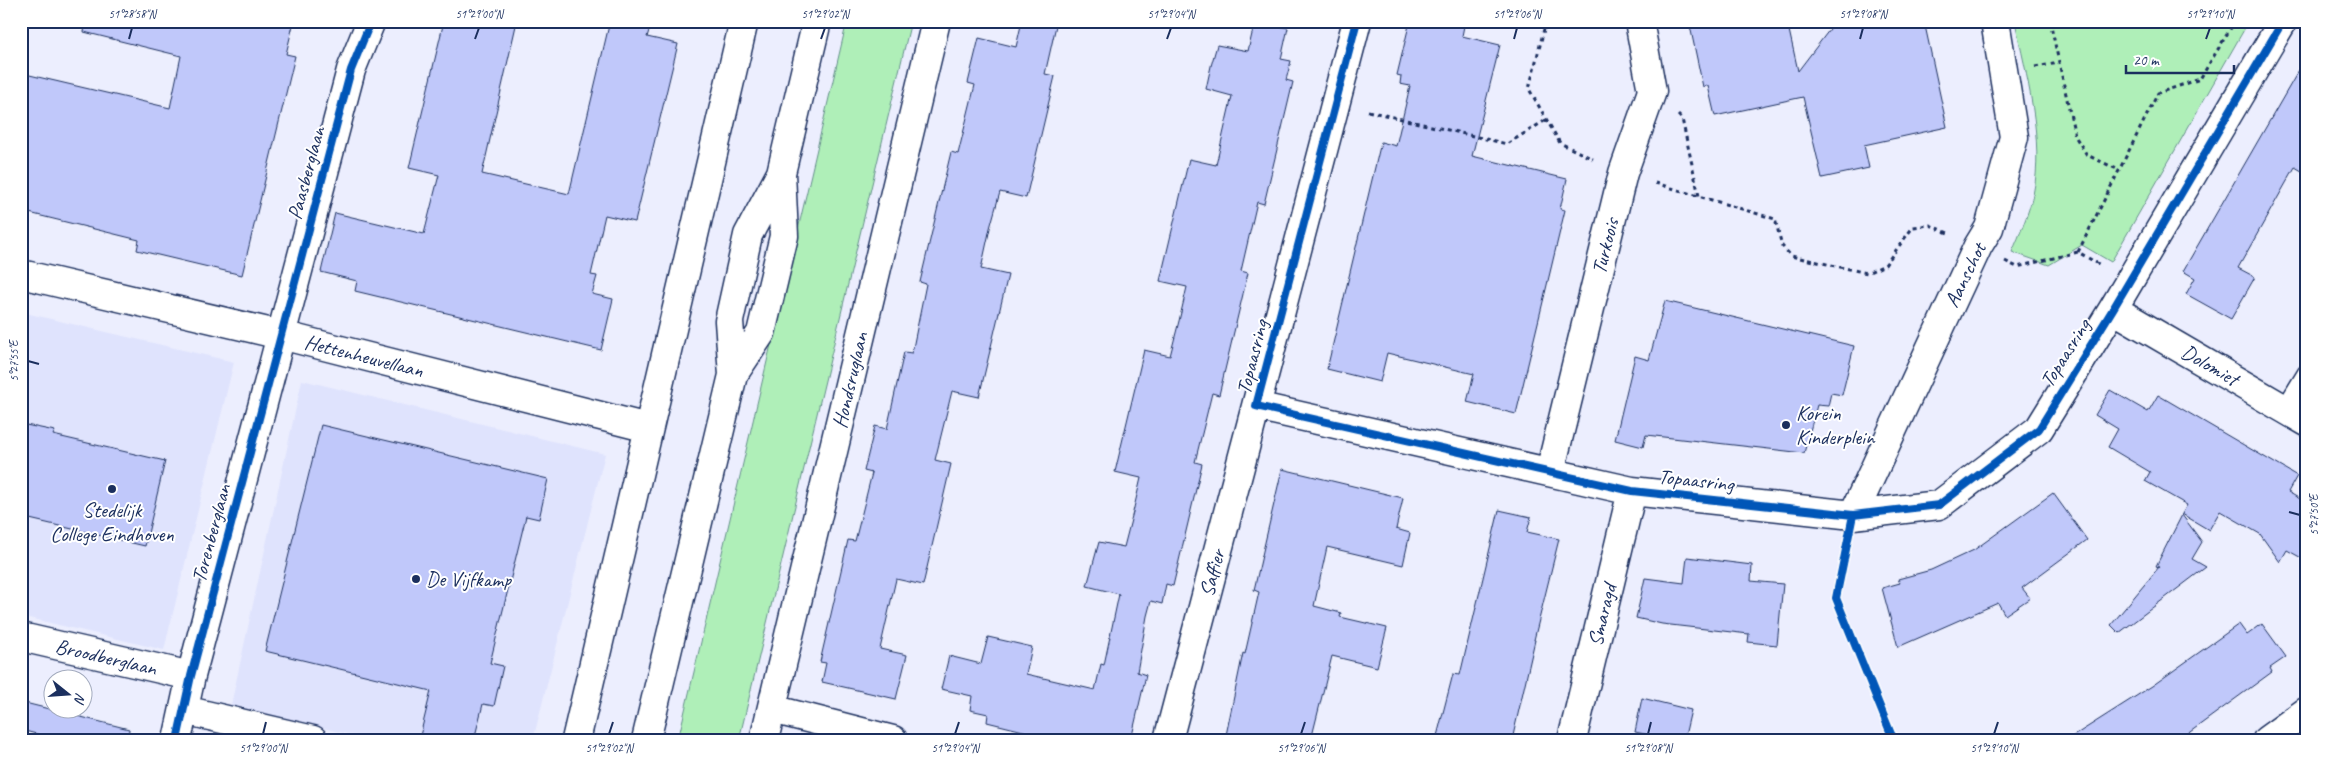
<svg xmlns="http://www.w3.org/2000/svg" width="2328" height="761" viewBox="0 0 2328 761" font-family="Caveat,sans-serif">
<rect width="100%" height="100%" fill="#eceefe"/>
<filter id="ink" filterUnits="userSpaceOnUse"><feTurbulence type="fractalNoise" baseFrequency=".02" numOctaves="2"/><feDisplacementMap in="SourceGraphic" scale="10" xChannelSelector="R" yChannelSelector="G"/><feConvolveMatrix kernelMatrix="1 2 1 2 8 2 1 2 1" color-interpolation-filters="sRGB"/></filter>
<g filter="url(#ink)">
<path fill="#dfe3fd" d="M21,312L234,362L164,650L21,616Z
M302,380L605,454L533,740H371L231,705Z"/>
<path fill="#afefb8" stroke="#658f8b" d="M847,21H911L739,740H678Z
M2015,21H2249L2111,262L2082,245L2049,265L2012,252C2020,234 2028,215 2033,195C2045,140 2026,75 2015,21Z"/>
<path fill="#c0c8fa" stroke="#1b2f5e" d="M86,21H294L286,54L295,56L242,275L137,250L139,240L21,211V73L170,108L181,56L84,32Z
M444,21H517L482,174L569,194L610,21H652L647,37L678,44L635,222L605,215L591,275L597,276L592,294L613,299L601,350L355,291L357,281L321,272L335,213L424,234L439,175L409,168Z
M1022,21H1057L1045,74L1055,76L1026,198L1000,192L990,228L981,269L1008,275L979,397L952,391L935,460L951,464L923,585L896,579L880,649L907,655L896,699L822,682L826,663L820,662L843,562L848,540L855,541L872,473L864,471L875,426L887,429L904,352L912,353L926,284L920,282L951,152L958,154L975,85L968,83L979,38L1016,47Z
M1255,21L1288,28L1281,59L1291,61L1286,80L1293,82L1264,204L1257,202L1241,271L1248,273L1219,395L1212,393L1195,462L1202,464L1173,586L1166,584L1162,604L1151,601L1147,616L1137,672L1146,675L1131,740H1060L987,722L988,714L970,710L972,696L941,689L949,656L981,664L988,637L1032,647L1026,674L1095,690L1101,664L1104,665L1119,594L1087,586L1099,542L1124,547L1133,512L1141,478L1115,472L1144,350L1170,356L1179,321L1187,287L1160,281L1189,159L1216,165L1232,96L1206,89L1211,66L1217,45L1248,51Z
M1410,21H1465L1462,36L1500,45L1472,156L1567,179L1560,209L1565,210L1516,414L1467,402L1474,374L1387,353L1380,382L1327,369L1381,142L1396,146L1410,86L1400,84L1401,76L1397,75Z
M1689,21H1787L1798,71L1836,21H1924L1947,127L1864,145L1869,168L1822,178L1803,97L1715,116L1708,86L1703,87Z
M2307,56V174L2295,167L2238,268L2255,277L2231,319L2186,294L2195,278L2183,271Z
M1665,301L1854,346L1842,395L1831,393L1828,406L1817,405L1804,453L1646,435L1643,447L1615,440L1635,356L1649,360Z
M2110,390L2148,412L2158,395L2297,476L2288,492L2307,503V561L2287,550L2280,562L2260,534L2220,511L2209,530L2182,514L2187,505L2145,481L2150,472L2108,447L2118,429L2095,415Z
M21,424L55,431L53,435L165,461L145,546L21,517Z
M321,425L548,479L539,519L526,516L490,663L503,666L494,706L483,704L474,740H419L431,691L265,651Z
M1282,469L1403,498L1396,529L1410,533L1403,565L1327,547L1314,606L1341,613L1340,617L1387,628L1377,667L1332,656L1311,740H1225L1243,653L1245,654L1259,592L1254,590Z
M2053,493L2087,540L2022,588L2030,598L2005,615L1998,603L1898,647L1882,588L1900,583L1898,579L1931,570L1974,550Z
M1499,510L1531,517L1527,532L1559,539L1534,640H1535L1512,740H1436L1453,674L1460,675Z
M2182,515L2202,542L2192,559L2206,567L2119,633L2111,625L2159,567L2156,566Z
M1687,557L1752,565L1751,581L1783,584L1777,645L1748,642L1749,634L1662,624L1636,618L1645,578L1684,583Z
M2239,624L2247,635L2262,624L2286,657L2270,668L2272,672L2179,740H2067L2152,686Z
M1642,698L1691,710L1684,740H1649L1650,735L1635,732Z
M21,702L129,729L128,740H60L21,730Z"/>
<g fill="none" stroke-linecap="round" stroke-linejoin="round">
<g stroke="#1b2f5e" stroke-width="21">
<path id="service" d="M2285,409L2307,373"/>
</g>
<g stroke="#1b2f5e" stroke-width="31">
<path id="minor" d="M1357,21L1256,406L1632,491L1853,515L1939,505L2039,429L2113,309L2283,21
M21,274L281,335L648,428
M2113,309L2307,422
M1550,472L1623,173L1652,91L1639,21
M1853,515L1978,246L1989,228L2014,137L1995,21
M21,637L191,676
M772,709L893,740
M184,710L313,740
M177,740L191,676L351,70L371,21
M576,740L744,21
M764,740L936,21
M1168,740L1256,406
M1572,740L1632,491
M2267,740L2307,711"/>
</g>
<g stroke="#1b2f5e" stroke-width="31">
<path id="secondary" d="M733,375L761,333L784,236L781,173
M646,740L733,375L729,321L748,235L781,173L817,21"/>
</g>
<path stroke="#1b2f5e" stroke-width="3" stroke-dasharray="4 4" stroke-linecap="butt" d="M1546,21L1529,89L1560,143L1593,159
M2050,21L2075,136L2087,155L2119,170
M2035,67L2059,63
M1368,111L1507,144L1546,120
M1678,115L1682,119L1699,196
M1655,183L1775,219L1782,246L1791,256L1867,273L1885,265L1913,227L1930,225L1948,233
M2078,252L2158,93L2200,79L2235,21
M2005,261L2017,267L2078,252L2102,266"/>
<use href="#service" stroke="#fff" stroke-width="18"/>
<use href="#minor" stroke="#fff" stroke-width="28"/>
<use href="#secondary" stroke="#fff" stroke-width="28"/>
<g stroke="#fff" stroke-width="11">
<path id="cycleway" d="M1357,21L1256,406L1632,491L1853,515L1939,505L2039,429L2113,309L2283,21
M1853,515L1836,598L1891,734L1896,740
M177,740L191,676L351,70L371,21"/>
</g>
<use href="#cycleway" stroke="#0057b8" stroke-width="8"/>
</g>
</g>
<path fill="none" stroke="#1b2f5e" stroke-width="2" d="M129,39L132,28M475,39L479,28M821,39L825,28M1167,39L1171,28M1514,39L1517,28M1860,39L1863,28M2206,39L2210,28M28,361L39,364M2289,512L2300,515M263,734L266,722M609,734L613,722M955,734L959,722M1301,734L1305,722M1648,734L1651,722M1994,734L1998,722"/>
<g fill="#1b2f5e" stroke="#fff" stroke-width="2">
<circle cx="1786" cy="425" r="5"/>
<circle cx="112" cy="489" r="5"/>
<circle cx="416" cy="579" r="5"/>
</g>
<g text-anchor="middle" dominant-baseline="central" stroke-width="4" stroke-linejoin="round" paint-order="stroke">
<g font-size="21" fill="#1b2f5e" stroke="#fff">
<text transform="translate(306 173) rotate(-75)">Paasberglaan</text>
<text transform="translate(1605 246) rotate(-76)">Turkoois</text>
<text transform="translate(1965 275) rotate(-64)">Aanschot</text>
<text transform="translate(2065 353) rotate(-58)">Topaasring</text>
<text transform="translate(364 356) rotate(14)">Hettenheuvellaan</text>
<text transform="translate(1252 357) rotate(-76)">Topaasring</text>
<text transform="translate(2210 365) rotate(30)">Dolomiet</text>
<text transform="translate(850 380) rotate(-77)">Hondsruglaan</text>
<text transform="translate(1696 480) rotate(6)">Topaasring</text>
<text transform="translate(211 533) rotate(-75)">Torenberglaan</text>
<text transform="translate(1212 573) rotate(-75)">Saffier</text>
<text transform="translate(1602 615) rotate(-76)">Smaragd</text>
<text transform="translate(106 657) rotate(13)">Broodberglaan</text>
</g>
<g font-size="21" fill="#1b2f5e" stroke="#fff" text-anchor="start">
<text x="1796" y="413">Korein<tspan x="1796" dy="24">Kinderplein</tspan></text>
<text x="112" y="510" text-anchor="middle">Stedelijk<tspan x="112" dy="24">College Eindhoven</tspan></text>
<text x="426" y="579">De Vijfkamp</text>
</g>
</g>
<rect width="2328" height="761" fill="none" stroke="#fff" stroke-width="55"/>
<g transform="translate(68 694) rotate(107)"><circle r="24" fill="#ffffff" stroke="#a4acbf"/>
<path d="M0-4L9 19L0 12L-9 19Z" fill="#1b2f5e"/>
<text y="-8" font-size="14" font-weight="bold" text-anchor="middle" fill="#1b2f5e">N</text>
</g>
<path d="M2126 65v8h108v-8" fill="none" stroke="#1b2f5e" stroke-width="2.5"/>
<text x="2133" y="65" font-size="15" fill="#1b2f5e" stroke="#ffffff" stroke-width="4" paint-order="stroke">20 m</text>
<rect x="28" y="28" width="2272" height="706" fill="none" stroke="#1b2f5e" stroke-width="2"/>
<g font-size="12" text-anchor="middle" fill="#1b2f5e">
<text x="132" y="18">51°28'58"N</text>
<text x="479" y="18">51°29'00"N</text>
<text x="825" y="18">51°29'02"N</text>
<text x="1171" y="18">51°29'04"N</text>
<text x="1517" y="18">51°29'06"N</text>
<text x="1863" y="18">51°29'08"N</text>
<text x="2210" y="18">51°29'10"N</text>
<text transform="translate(14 361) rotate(-90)" y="4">5°27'55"E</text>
<text transform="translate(2314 515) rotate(-90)" y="4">5°27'50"E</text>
<text x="263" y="752">51°29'00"N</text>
<text x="609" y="752">51°29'02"N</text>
<text x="955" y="752">51°29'04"N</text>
<text x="1301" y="752">51°29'06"N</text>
<text x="1648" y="752">51°29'08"N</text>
<text x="1994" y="752">51°29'10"N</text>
</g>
</svg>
